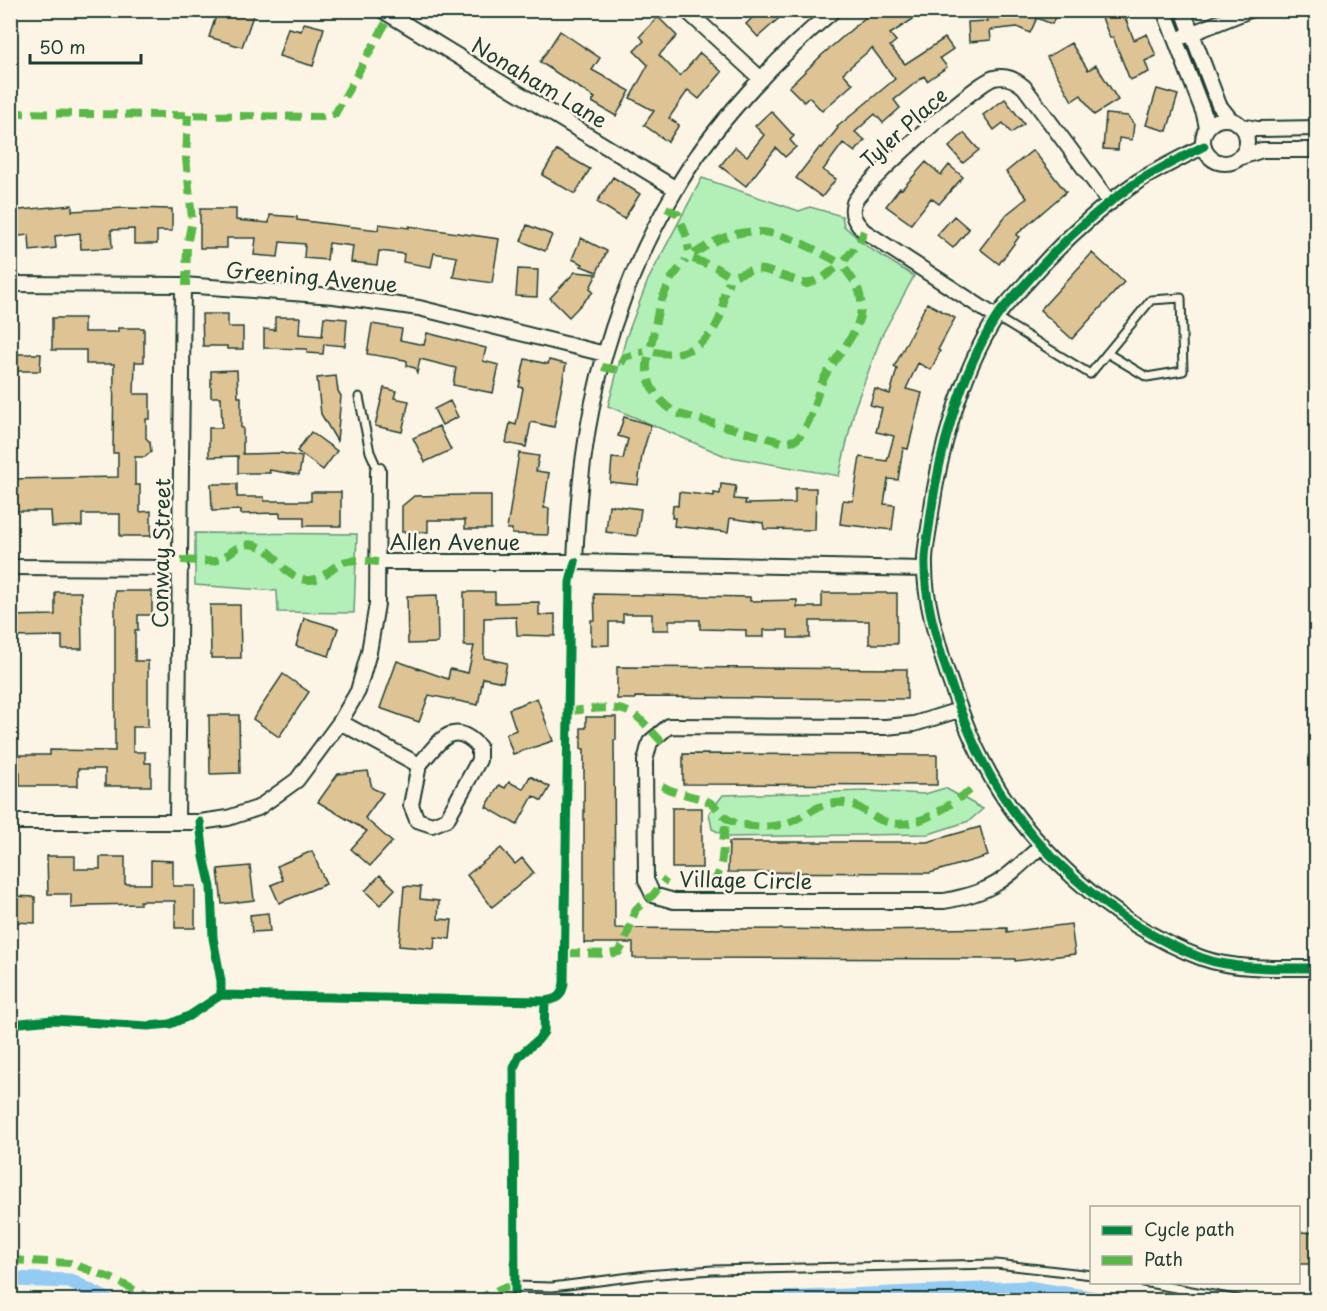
<svg xmlns="http://www.w3.org/2000/svg" width="1327" height="1311" viewBox="0 0 1327 1311" font-family="'Playpen Sans',sans-serif">
<rect width="100%" height="100%" fill="#fcf5e5"/>
<filter id="ink" filterUnits="userSpaceOnUse"><feTurbulence type="fractalNoise" baseFrequency=".0167" numOctaves="2"/><feDisplacementMap in="SourceGraphic" scale="12" xChannelSelector="R" yChannelSelector="G"/><feConvolveMatrix kernelMatrix="1 2 1 2 8 2 1 2 1" color-interpolation-filters="sRGB"/></filter>
<g filter="url(#ink)">
<path fill="#b2f0b8" stroke="#689676" stroke-width="1.5" d="M702,178L799,211L810,207L842,216L844,226L869,248L914,276L882,335L855,407L839,476L725,456L608,406L626,338L648,280Z
M195,533L357,534L354,613L278,612L277,591L195,585Z
M945,788L983,809L969,821L929,834L728,837L712,829L709,813L723,795L868,791L925,794Z"/>
<g fill="none" stroke-linecap="round" stroke-linejoin="round">
<path stroke="#93cbf2" stroke-width="15" d="M10,1279L70,1281L107,1300
M756,1300L1027,1288L1103,1300"/>
</g>
<path fill="#dec494" stroke="#1f3d34" stroke-width="1.5" d="M218,10H255L242,47L209,37Z
M760,10H788L758,37L746,24Z
M874,10H927L890,34L896,41L890,46L905,64L945,38L953,49L940,58L947,67L927,81L924,76L894,100L900,108L883,123L875,114L855,132L865,140L855,152L843,143L823,170L836,179L822,197L796,178L820,147L822,148L838,128L837,127L895,79L872,48L843,73L853,84L822,111L809,97L804,102L789,87L823,54Z
M1019,10H1058L1052,24L1037,18L1030,33L1017,27L990,30L991,40L969,42L968,22L988,21L987,15L1018,12Z
M1099,10H1122L1134,40L1147,34L1156,56L1145,61L1149,72L1130,80L1113,37L1110,38Z
M658,17L677,36L659,55L680,76L700,53L722,72L699,99L688,90L669,118L679,125L668,142L644,125L654,111L630,98L648,65L634,51L644,41L640,36Z
M304,23L324,28L313,66L279,56L288,28L301,31Z
M560,31L600,58L592,70L630,91L616,116L592,102L595,98L540,62Z
M1071,43L1088,70L1096,65L1118,100L1094,115L1081,95L1072,101L1047,57Z
M1157,89L1178,95L1167,131L1146,125Z
M1005,99L1024,124L1011,133L1003,123L994,130L983,115Z
M771,111L794,136L790,140L796,147L785,157L776,148L746,186L720,166L735,147L747,156L764,135L755,126Z
M1106,114L1128,116L1134,124L1132,140L1119,138L1118,150L1103,149Z
M964,133L979,150L963,163L949,147Z
M557,150L590,169L575,194L542,175Z
M1033,150L1066,192L1016,235L1019,237L999,264L980,249L1007,214L1027,198L1006,172Z
M926,162L941,175L949,165L963,177L939,204L931,198L911,224L886,206L900,188L902,189Z
M613,177L640,194L624,219L597,202Z
M72,205V211L125,208L172,209V231H157V244H134V229L111,230L112,248L81,249L80,233L55,236L56,248L30,251L29,235L10,237V211Z
M200,209H236V220L269,223L270,215L297,217V220L378,230L379,224L409,228V226L499,239L492,283L453,277L457,257L434,253L431,267L403,262L404,254L379,251L377,265L351,262L353,246L329,243L327,260L304,258L305,244L280,242L278,257L254,255L256,238H227V248H200Z
M954,216L969,229L953,248L937,235Z
M527,225L552,235L545,251L521,241Z
M581,238L607,251L597,272L581,266L583,264L572,259Z
M1092,253L1124,282L1072,339L1040,310Z
M518,269L538,270L537,297L516,296Z
M575,272L597,274L590,288L593,292L569,317L550,298Z
M927,303L955,318L938,350L940,351L931,370L918,363L906,389L922,393L908,449L903,448L898,480L888,479L884,504L895,505L892,530L840,524L843,500L853,501L860,457L887,461L894,436L876,432L882,408L870,405L875,389L890,394L897,369L894,367Z
M202,314H228V327H243V349H227V346H203Z
M275,317H300L299,334L322,336L324,317L347,319L345,346L324,344L323,354L307,353V349L264,348V329L275,330Z
M52,318H84V332H118V328H144V362H135L134,394H150V419H146V438L150,442L151,452L145,457H135V485H140V512L151,511V536H120V514H82V526L52,527L51,511H10V479L118,477V453H113L114,364H86V350H52Z
M372,324L402,329L400,340L424,345L427,333L486,348L483,361L499,365L493,393L453,385L456,368L420,359L417,373L415,368L407,366V361L405,360L367,354Z
M10,354H41L40,371H10Z
M525,359L548,364L549,360L566,364L554,427L531,422L526,447L506,443L510,423L516,425L523,388L519,387Z
M237,370L238,397H241V428H243V454L281,453L302,457L299,475L269,470L270,473H238V456L209,457V428H222L221,397H211V371Z
M336,376L338,391L341,396L337,441L321,414L317,378Z
M384,388L396,391L394,398L409,401L402,432L375,426Z
M450,401L458,417L442,425L434,409Z
M624,417L651,425L642,455L638,485L610,482L612,458L623,459L628,439L618,436Z
M439,426L451,450L425,462L413,438Z
M311,432L337,451L323,470L297,451Z
M519,453L539,456L536,471L549,473L544,508H549L548,535L512,534V529H507Z
M211,484H237V497H264V501H311V492H341V526H304V517H280V513L241,514V510L212,511Z
M721,484L736,486L734,499L746,500L745,504L795,503V488H816L815,530L764,529L763,523L730,518L728,532L674,526L675,518H672L673,505L678,506L679,492L714,496V493L720,494Z
M465,495H491V529H465V520H428V532H402V506L414,496Z
M609,505L641,509L637,536L606,532Z
M115,591H152V615H138V630H135V661H148V727H133V752H145V763H151V786H105V769H78V786H20V772H10V755H50V750L115,751Z
M55,592H81L82,649H62V636L10,637V616L55,615Z
M464,592H495V603L539,602V615L555,614V636L517,635L516,617L484,618V658L507,663L503,682L483,678L478,705L429,695L419,722L380,708L397,661L448,679L450,669L468,673L474,646H464Z
M822,593H897V644H869V621H810V638H788V630H764V637H746V630L700,629V620H669V630H652V614H623V622H609V645L591,646V620H595L594,594L750,597V601L797,600V607H822Z
M437,595L438,643L408,644L407,596Z
M210,605H240L241,658H211Z
M304,618L338,628L329,656L296,646Z
M617,667L907,669V699L635,697V699H617Z
M283,674L309,692L279,737L253,719Z
M537,698L553,741L513,754L506,734L516,730L509,709Z
M209,715H239L240,773L210,774Z
M586,717H616V740H614L615,928L869,930L1007,928V932L1071,924L1075,954L1015,961V959L633,958V943H584V749H581V728H586Z
M683,754L937,755V785L683,784Z
M368,771L372,788L383,793L365,818L392,842L370,866L351,849L367,831L318,802L338,774Z
M530,776L550,787L542,801L533,796L517,825L486,807L499,785L505,788L509,782L523,789Z
M672,808H702V868H672Z
M980,827L988,856L930,873L728,872L729,842H927Z
M501,848L515,864L522,858L534,873L492,907L467,875Z
M312,851L326,884L279,903L271,885L283,880L277,866Z
M47,856H75V869H100V857H125V884H151V860L173,861V886H195V928H175V901H140V904L88,905V907L71,908V894H48Z
M250,866L254,900L222,904L218,869Z
M380,875L395,889L380,905L365,891Z
M404,886L421,887L420,899L439,901L438,919L452,920L450,939L435,937L434,949L399,946Z
M12,896L35,897V923L12,922Z
M268,913L270,931L252,932L250,915Z
M1299,1232L1317,1233V1264H1299Z"/>
<g fill="none" stroke-linecap="round" stroke-linejoin="round">
<g stroke="#1f3d34" stroke-width="11">
<path id="service" d="M996,317L1090,374L1151,300L1181,298L1183,371L1147,377L1107,353
M359,397L370,452L378,470
M1143,1282L1240,1300
M515,1286L552,1287L646,1275L713,1270L996,1264L1092,1275"/>
</g>
<g stroke="#1f3d34" stroke-width="18">
<path id="minor" d="M382,10L676,189
M686,10L761,79
M1164,10L1204,114L1207,128
M1183,10L1219,105L1231,120
M1185,36L1250,10
M1203 141a22 22 0 1 1 44 0a22 22 0 1 1-44 0Z
M1241,126L1257,129L1316,128
M1204,146C1181,158 1158,169 1137,182C1096,210 1058,246 1026,283C1016,294 1004,306 996,318C960,374 938,456 930,521C928,536 924,552 925,567C925,599 935,633 944,663C955,697 966,729 982,760C1024,844 1113,925 1202,958C1235,970 1281,968 1316,968
M1238,158L1262,150H1316
M10,284L183,285L334,296L419,308L605,354
M996,317L864,231C856,223 850,215 854,203C860,186 976,83 994,78C1006,75 1015,79 1024,87L1110,203
M378,562H575L924,569
M575,562C578,492 585,422 605,354C621,298 645,242 675,191C710,128 778,56 834,10
M10,567L181,568
M959,710L914,724L886,727L669,726L650,742L645,761L646,880L653,895L674,901H944C995,892 1005,879 1042,845
M340,722L419,765L411,805L417,820L432,825L447,819L479,760V747C452,717 439,743 419,765
M10,822H200L228,818L258,808L297,780L340,722L358,691L369,652L377,604L378,470
M177,822L183,285"/>
</g>
<use href="#service" stroke="#fcf5e5" stroke-width="7"/>
<use href="#minor" stroke="#fcf5e5" stroke-width="14"/>
<path stroke="#58b947" stroke-width="8" stroke-dasharray="15 8" stroke-linecap="butt" d="M10,113L322,117L335,114L393,10
M666,208L678,214L686,235L689,251
M694,254C748,216 784,232 836,261
M693,259L715,267L726,274
M845,260L861,239L864,231
M736,275L754,269L765,270L807,284L824,277L837,267
M186,286L187,246L192,219L186,158L188,115
M651,346L659,306L671,279L686,260
M654,352C688,359 713,342 723,309C724,304 722,299 724,295C725,290 728,286 729,281
M648,357C643,381 656,400 676,413L782,442L796,440C813,423 814,400 823,380C837,352 870,326 859,291C856,282 849,275 844,267
M602,367L617,370L625,357L644,351
M181,560C192,560 204,562 214,561C231,558 237,537 261,547C281,555 283,580 309,580C323,580 329,569 341,563C351,558 367,561 378,562
M568,711C589,710 618,703 636,716C647,724 656,737 666,746
M662,786C676,794 691,795 705,800C716,804 718,811 726,818C738,827 765,828 780,825C799,822 814,804 835,803C854,801 861,810 876,818C911,836 945,808 972,789
M711,884C727,871 720,839 727,819
M565,953L609,954L619,952L624,944L636,909L653,895L666,879
M10,1260L70,1263L113,1279L154,1300
M475,1300L502,1288L515,1286"/>
<g stroke="#fcf5e5" stroke-width="13">
<path id="cycleway" d="M1204,146C1181,158 1158,169 1137,182C1096,210 1058,246 1026,283C1016,294 1004,306 996,318C960,374 938,456 930,521C928,536 924,552 925,567C925,599 935,633 944,663C955,697 966,729 982,760C1024,844 1113,925 1202,958C1235,970 1281,968 1316,968
M200,822L204,857L211,887L213,938L221,981V995L545,1001C558,999 562,996 564,983L570,582L575,562
M10,1024L53,1020L148,1026L170,1024L189,1016L221,995
M515,1300L514,1068L519,1056L538,1040L544,1032L545,1001"/>
</g>
<use href="#cycleway" stroke="#00873e" stroke-width="9"/>
</g>
</g>
<g text-anchor="middle" dominant-baseline="central" stroke-width="5" stroke-linejoin="round" paint-order="stroke">
<g font-size="21" fill="#1f3d34" stroke="#fcf5e5">
<text transform="translate(540 82) rotate(31)">Nonaham Lane</text>
<text transform="translate(903 127) rotate(-42)">Tyler Place</text>
<text transform="translate(312 276) rotate(5)">Greening Avenue</text>
<text x="455" y="541">Allen Avenue</text>
<text transform="translate(160 553) rotate(-89)">Conway Street</text>
<text transform="translate(746 879) rotate(1)">Village Circle</text>
</g>
</g>
<rect width="1327" height="1311" fill="none" stroke="#fcf5e5" stroke-width="36"/>
<rect x="18" y="18" width="1291" height="1275" fill="none" stroke="#1f3d34" stroke-width="2" filter="url(#ink)"/>
<rect x="1090" y="1206" width="210" height="78" fill="#fcf5e5" stroke="#a4ab9e" stroke-width="1.5"/>
<rect x="1102" y="1226" width="30" height="9" fill="#00873e" stroke="#a4ab9e" stroke-width="1.5"/>
<text x="1144" y="1236" font-size="18" fill="#1f3d34">Cycle path</text>
<rect x="1102" y="1256" width="30" height="9" fill="#58b947" stroke="#a4ab9e" stroke-width="1.5"/>
<text x="1144" y="1266" font-size="18" fill="#1f3d34">Path</text>
<path d="M30 54v9h111v-9" fill="none" stroke="#1f3d34" stroke-width="3"/>
<text x="39" y="54" font-size="18" fill="#1f3d34" stroke="#fcf5e5" stroke-width="4.5" paint-order="stroke">50 m</text>
</svg>
